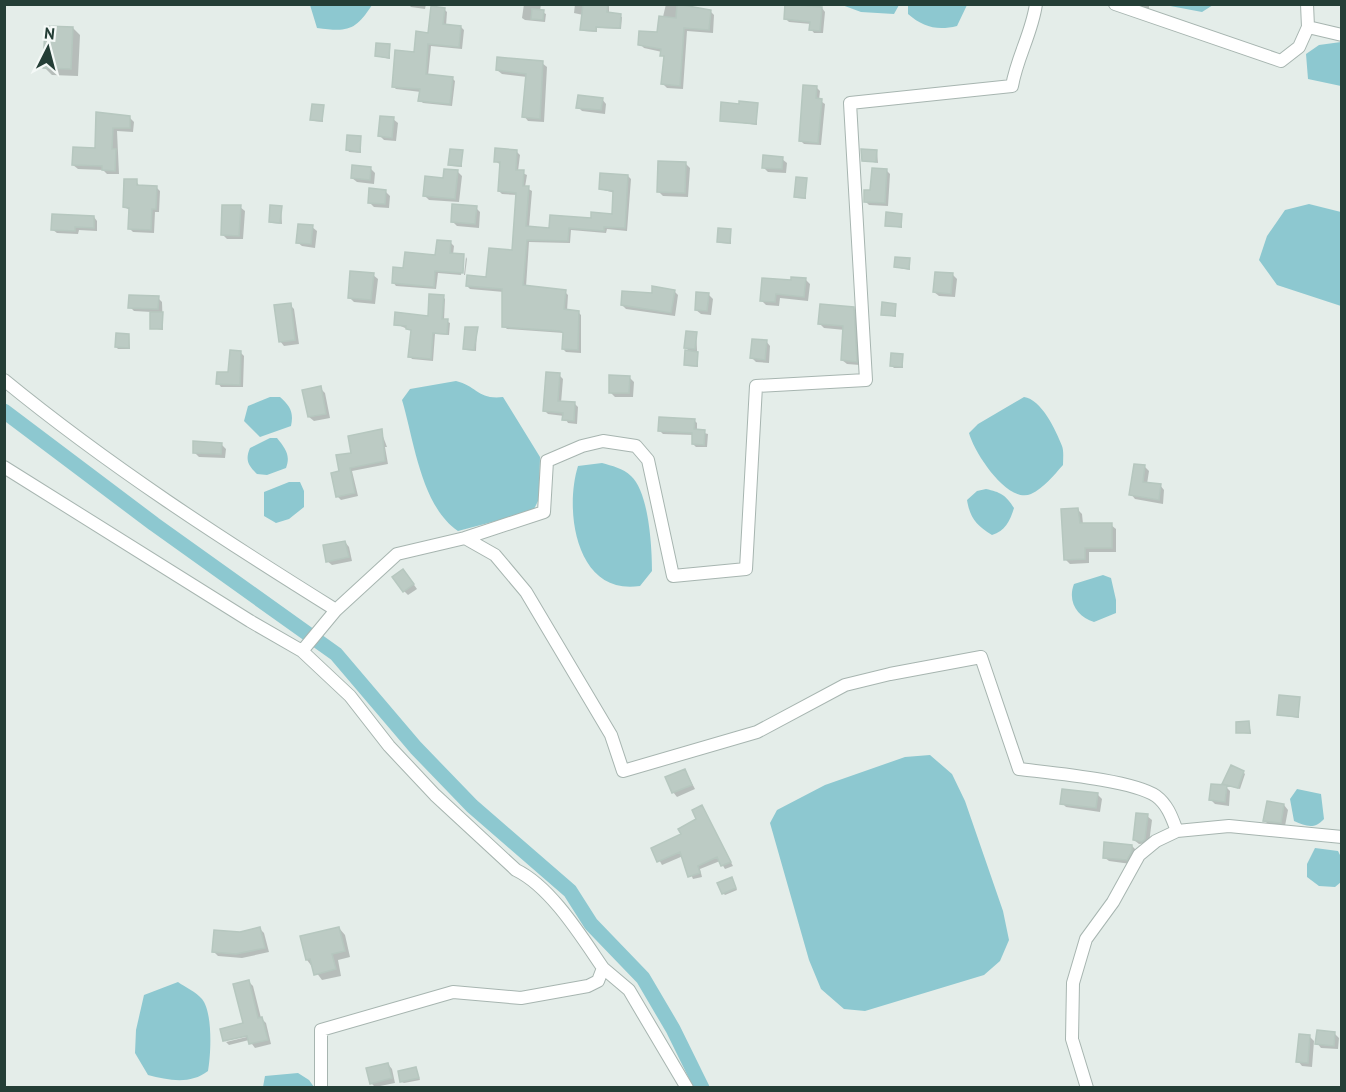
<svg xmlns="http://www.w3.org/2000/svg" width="1346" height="1092" viewBox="0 0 1346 1092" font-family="'PT Sans',sans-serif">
<rect width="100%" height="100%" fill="#e4ede9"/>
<path fill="#8dc8d0" d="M310,5V4L372,5C355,31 348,32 317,28Z
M842,5H899L894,14L861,12Z
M908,5V4L967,5L957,26C937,31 923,27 908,14Z
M1165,5L1213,4V5L1202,12Z
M1341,42V86L1308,79L1306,54L1319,45Z
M1309,204L1341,212V306L1277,285L1259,260L1267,236L1285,210Z
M456,381C477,386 478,400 503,397L540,457L539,499L533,511L458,531C421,506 414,440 402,400L410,389Z
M270,397H280C290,406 294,412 291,426L260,437L244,421L248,406Z
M1024,397C1041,399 1056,430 1062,446C1064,451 1063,459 1063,465C1054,475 1044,488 1031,494C1007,504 974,452 969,433L978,424Z
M270,438H277C285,448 291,455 286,468L267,475L257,474C248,465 245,460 250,448Z
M602,463C612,466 623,468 631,476C649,492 652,548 652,571L640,586C576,596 564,511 578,466Z
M289,482H300L304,491V507L289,519L276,523L264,516V492Z
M986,489C1000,492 1006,495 1014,508C1010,521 1005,531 992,535C976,525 970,518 967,500L977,491Z
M1103,575L1111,578L1116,600V613L1094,622C1078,617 1067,602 1074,584Z
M930,755L952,774L965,801L1003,911L1009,940L1000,961L984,975L865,1011L844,1009L821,989L809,960L770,823L777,810L825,785L905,757Z
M1297,789L1321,794L1324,819C1314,830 1306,826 1294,821L1290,799Z
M1315,848L1338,851L1341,857V882L1335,887L1319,886L1307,877V864Z
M178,982C185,987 196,992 202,999C213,1012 211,1055 208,1071C190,1085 168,1080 148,1075L135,1053L136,1030L144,995Z
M298,1073L309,1080L314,1087H263L265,1076Z"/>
<path fill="#0003" d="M408,4H426L425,9L411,7Z
M524,4H541L540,11L546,14L545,22L525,20L522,18Z
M575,4H609V14L622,17L621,29L597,28V32L584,31L583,15L574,13Z
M666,4H690L694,10L710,11L714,15L713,33L687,31L683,89L667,88L663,84L665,58L662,52L644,48L640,44L659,34Z
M787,4L822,8L825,12L823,33H814L811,29V24L789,22L786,19Z
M1136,4H1149V9Z
M444,9L447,12L446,26L461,27L464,30L462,49L431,46L428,76L452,78L455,81L452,106L423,103L420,100L421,92L396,89L393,86Z
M73,28L80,35L78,76L52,75L45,68Z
M390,46V59L376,56Z
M542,63L547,67L544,122L528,121L524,116L527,77L502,74L497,70Z
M816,87L820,91L819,100L825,104L821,145L804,144L800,140Z
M602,99L606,104L605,114L582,111L578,107Z
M757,105V125L721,120Z
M323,107V122L314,121L312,120Z
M97,113L130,118L134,122L133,132L117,131L119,174H107L103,170L78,169L73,165L96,150Z
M393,119L398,123L396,141L384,140L380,136Z
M360,137L361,153L349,152L348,150Z
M462,152V167L452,166L450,165Z
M517,152L520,155L518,171L527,175L525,187L532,191L529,227L551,229L613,215L615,193L600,189L628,176L631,179L627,231L607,229L606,233L571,230L570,243L529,242L526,287L565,292L568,295L567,311L578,312L581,315V353L566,352L563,349L564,333L507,329L504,326V292L470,289L467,286L488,279L514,252L518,195L502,194L499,191L501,165L495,161Z
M877,152L878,163L863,160Z
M782,159L787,163L786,173L768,172L763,167Z
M685,163L690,168L688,197L663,196L658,191Z
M371,169L375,173L374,184L357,182L352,178Z
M886,170L890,174L888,206L869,205L865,201Z
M457,171L462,176L459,202L429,200L425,196Z
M806,179V199L797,198L795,197Z
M136,181L140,187L157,188L160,191L159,212H155L154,233L133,232L129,228L130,210L124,207Z
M385,191L390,196L389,208L374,207L369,202Z
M240,207L245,211L243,239H227L222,234Z
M281,208L282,224L272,223L270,222Z
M476,208L480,212L479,228L457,226L452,221Z
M902,215V228L887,225Z
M94,217L97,221V231L79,230L78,234L57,233L53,230Z
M312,227L317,231L315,248L302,246L297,242Z
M731,231V244L721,243L719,241Z
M451,243L454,246L453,255L464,256L461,275L438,273L436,289L396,286L393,282L405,270L437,256Z
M466,257L467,259L465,275H464Z
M909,259L910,270L895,267Z
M373,275L378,279L375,304L354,302L349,297Z
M953,275L957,279L955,297L939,296L934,292Z
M805,279L810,284L808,301L780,298L779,306L766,305L761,300Z
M674,291L678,295L675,316L626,309L622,305Z
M708,294L713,299L711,315L701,314L696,310Z
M443,297L445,299L444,320L450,323L449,335L435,334L433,361L412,359L410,356L412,331L396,324L429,317Z
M158,298L162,302L163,330L151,328L152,312L134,311L130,307Z
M290,305L294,309L299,344L284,346L280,341Z
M895,305L896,317L882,314Z
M853,308L857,313L860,365L847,364L842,360L845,330L824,328L820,324Z
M477,329L476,351L466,350L464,349Z
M696,333L698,367L687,366L685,364L690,352L686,348Z
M129,335L130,349H118L116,347Z
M766,341L770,346L769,363L756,362L752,358Z
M240,352L244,356L243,387H221L218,383L230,374Z
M902,356L903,368H894L892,366Z
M559,375L563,379L561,403L575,404L578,407L577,424L568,423L564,416L548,414L544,410Z
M629,377L634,382L633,397H615L610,392Z
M320,388L325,393L330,418L314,421L309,417Z
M694,420L697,423V431L708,434L707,447H696L693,444L694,435L663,434L660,431Z
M381,431L387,447H385L388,464L352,471L358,496L341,500L337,496L341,472L353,454Z
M221,444L226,449L225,458L199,457L194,452Z
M1145,467L1149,471L1147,484L1160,485L1164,490L1163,504L1135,499L1131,494Z
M1078,510L1082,514L1083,524L1111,525L1116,529V552H1089V563L1070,564L1065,559Z
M345,542L349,547L352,561L332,565L327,561Z
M407,575L417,589L408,595L404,591Z
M1299,699V718L1279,715Z
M1249,723L1251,734L1237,732Z
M685,770L695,789L677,797L673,792Z
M1243,772L1245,774L1240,789L1226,785Z
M1226,787L1230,791L1229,806L1215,804L1211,800Z
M1098,795L1102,799L1100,812L1066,807L1062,803Z
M1284,805L1288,810L1285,826L1269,825L1264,820Z
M701,807L733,866L725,869L720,861L700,869L702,877L693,879L683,856L662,865L653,849L683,835L698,819Z
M1147,816L1152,820L1149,843L1139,844L1134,840Z
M1132,846L1136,850L1131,864L1109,861L1104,857Z
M733,881L737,890L725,895L723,893Z
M339,928L345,935L350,957L338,960L341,976L322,980L307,960Z
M260,929L264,933L269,952L242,958L218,956L214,952L240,934Z
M249,982L253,986L261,1018L266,1023L271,1044L255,1048L249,1040L229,1045L226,1042L255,1035L254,1032L226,1039V1042L222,1030L244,1024L235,985Z
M1334,1033L1339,1038L1338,1049L1321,1048L1317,1043Z
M1310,1037L1314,1041L1312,1067L1302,1066L1298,1061Z
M388,1064L392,1069L395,1083L375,1087L371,1083Z
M416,1069L420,1080L404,1083L402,1082Z"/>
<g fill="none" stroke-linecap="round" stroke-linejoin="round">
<path stroke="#8dc8d0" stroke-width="15" d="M4,411L154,524L336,654L416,748L472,806L570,891L591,924L643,978L673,1029L702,1088"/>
</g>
<path fill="#bccbc4" stroke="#b6c7bf" stroke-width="1.5" d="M583,4H608L607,12L621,14L620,28L596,27V31L580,30Z
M677,4L711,10L709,30L684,28L680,86L661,84L664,56H660L661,49L638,45L639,31L657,32L659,16L676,18Z
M785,4L822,7L820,31L809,30L810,22L784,19Z
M431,6L445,8L443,24L461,26L459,47L428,44L426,74L453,77L450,104L418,101L420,89L392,87L395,50L414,52L416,31L428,33Z
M532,9L544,10L543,20L531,19Z
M45,26L73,27L71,69L43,68Z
M376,43L390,44L389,58L375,56Z
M497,57L543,61L540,119L522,117L526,74L496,70Z
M803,85L817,86L816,98L822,99L818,143L799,141Z
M578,95L603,98L601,110L576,108Z
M739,101L758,103L756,124L720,121L721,102L739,104Z
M312,104L324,105L322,121L310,120Z
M96,112L130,116V128H113L112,149H116L115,171L102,170V166L72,165L73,147L95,148Z
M380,116L394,117L392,138L378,136Z
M347,135L361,136L360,152L346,150Z
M495,148L517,150L516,170H524L523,186H529L526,226L549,228L550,215L591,218V212L612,214L613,191L599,189L600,173L628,175L625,228L604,227V231L569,228L568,241L527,240L523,285L566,290L564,309L579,311L578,350L562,349L563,333L560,331L502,327V289L466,286L467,275L486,277L489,248L512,250L516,193L498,191L500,162H494Z
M450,149L463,150L461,166L448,165Z
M861,149L877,150L876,162L862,161Z
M763,155L783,157L782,169L762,168Z
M658,161L686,162L685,193L657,192Z
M352,165L371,167L370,180L351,178Z
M872,168L887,169L885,203L864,202V190H870Z
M444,169L458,170L455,199L423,196L425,176L443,178Z
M796,177L807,178L805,198L794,197Z
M124,179H137V185L157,186L156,209H152L151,230L128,229L129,208L123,207Z
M369,188L386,190L385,204L368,203Z
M452,204L477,206L475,224L451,222Z
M222,205H241L239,236L221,235Z
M270,205L282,206L280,223L269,222Z
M886,212L902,214L901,227L885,226Z
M52,214L94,216V228L75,227V231L51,230Z
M298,224L313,225L311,244L296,243Z
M718,228L731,229L730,243L717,242Z
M437,240L451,241L450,253L464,254L463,273L435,271L434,287L392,283L393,267L403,268L405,252L435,255Z
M895,257L910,258L909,269L894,267Z
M350,271L374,273L371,300L348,298Z
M935,272L953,273L951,294L933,292Z
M791,277L806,278L804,297L776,294L775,302L760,301L762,278L791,280Z
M652,286L675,290L671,313L621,305L622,291L652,293Z
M696,292L709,293L707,311L695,310Z
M429,294L444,295L442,319H448L447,334L433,333L431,359L408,357L411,330L406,329V326L394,325L395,312L428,316Z
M129,295L159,296L158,309L128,308Z
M882,302L896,304L895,316L881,315Z
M291,303L295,340L279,342L274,305Z
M820,304L854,307L857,362L841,360L843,326L818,324Z
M150,312H163L162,329H150Z
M465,327H478L474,350L463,349Z
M686,331L697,332L695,349L684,348Z
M116,333L129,334V348L115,347Z
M752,339L767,340L765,360L750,358Z
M230,350L241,351L240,385L216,384L217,372H228Z
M685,350L698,352L697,366L684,365Z
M891,353L903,354L902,367L890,366Z
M546,372L560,373L558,401L575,402L574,421L562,420L563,413L543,411Z
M609,375L630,376L629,393H609Z
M321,386L326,414L308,417L302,390Z
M659,417L695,419L694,429L705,430L704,445L692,444V433L658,431Z
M382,429L385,461L350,468L355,493L336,497L331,473L339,471L336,455L351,453L348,436Z
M193,441L222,443L221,454L193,453Z
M1134,464L1145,465L1143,482L1161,484L1159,500L1129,495Z
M1078,508L1080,523H1112V548H1085V559L1064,560L1061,509Z
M345,541L349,557L326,562L323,545Z
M403,569L414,584L403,592L392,577Z
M1279,695L1300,697L1298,717L1277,715Z
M1249,721L1250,733H1236V722Z
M1231,765L1244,771L1238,788L1222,784Z
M685,769L692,785L672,793L665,777Z
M1211,784L1227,785L1225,802L1209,800Z
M1062,789L1098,793L1096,808L1060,804Z
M1267,801L1284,804L1281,823L1263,821Z
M702,805L731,862L721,866L717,857L698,866L700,873L688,877L680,852L657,862L651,848L681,834L678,829L696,819L692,810Z
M1136,813L1148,814L1145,839L1142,842L1133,840Z
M1104,842L1132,845V851L1127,860L1103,858Z
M732,877L736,888L722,894L717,883Z
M260,927L265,948L236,954L212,952L214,930L240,932Z
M339,927L345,951L332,954L336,969L314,975L310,959L306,960L300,936Z
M249,980L258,1018L262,1017L268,1040L249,1044L247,1036L223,1041L220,1029L243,1023L233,984Z
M1317,1030L1335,1032L1334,1046L1315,1044Z
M1299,1034L1310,1035L1308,1063L1296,1062Z
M388,1063L392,1078L370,1084L366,1068Z
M416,1067L419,1078L400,1082L398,1071Z"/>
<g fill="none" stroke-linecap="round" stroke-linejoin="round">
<g stroke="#a7b5b0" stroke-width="14">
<path id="street" d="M1115,4L1281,61L1299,47L1308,27
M1307,4L1308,27L1342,35
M4,380C109,466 222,539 336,610
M4,467L250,621L302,651L350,696L389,746L435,795L516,870C551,887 581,936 603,968L598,981L588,986L521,998L453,992L321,1030V1088
M465,538L544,512L547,461L582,446L603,441L636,446L648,460L673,576L746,569L756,386L866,380L850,103L1012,86C1017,57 1032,33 1036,4
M302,651L336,610L397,554L465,538L495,555L526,592L611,735L623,771L757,732L845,685L890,674L981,657L1019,769C1051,773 1132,780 1156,796C1168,805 1172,818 1177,831L1229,826L1342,837
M603,968L629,990L687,1088
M1087,1088L1072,1039L1073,983L1086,939L1113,902L1139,855L1156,841L1177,831"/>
</g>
<use href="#street" stroke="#fff" stroke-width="12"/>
</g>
<rect width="1346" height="1092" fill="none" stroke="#243e36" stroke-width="12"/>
<g transform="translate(48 48) rotate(6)" stroke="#f4f9f7" stroke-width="4.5" paint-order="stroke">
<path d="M0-4.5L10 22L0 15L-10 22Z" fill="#243e36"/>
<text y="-9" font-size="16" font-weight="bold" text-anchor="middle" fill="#243e36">N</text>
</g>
</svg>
